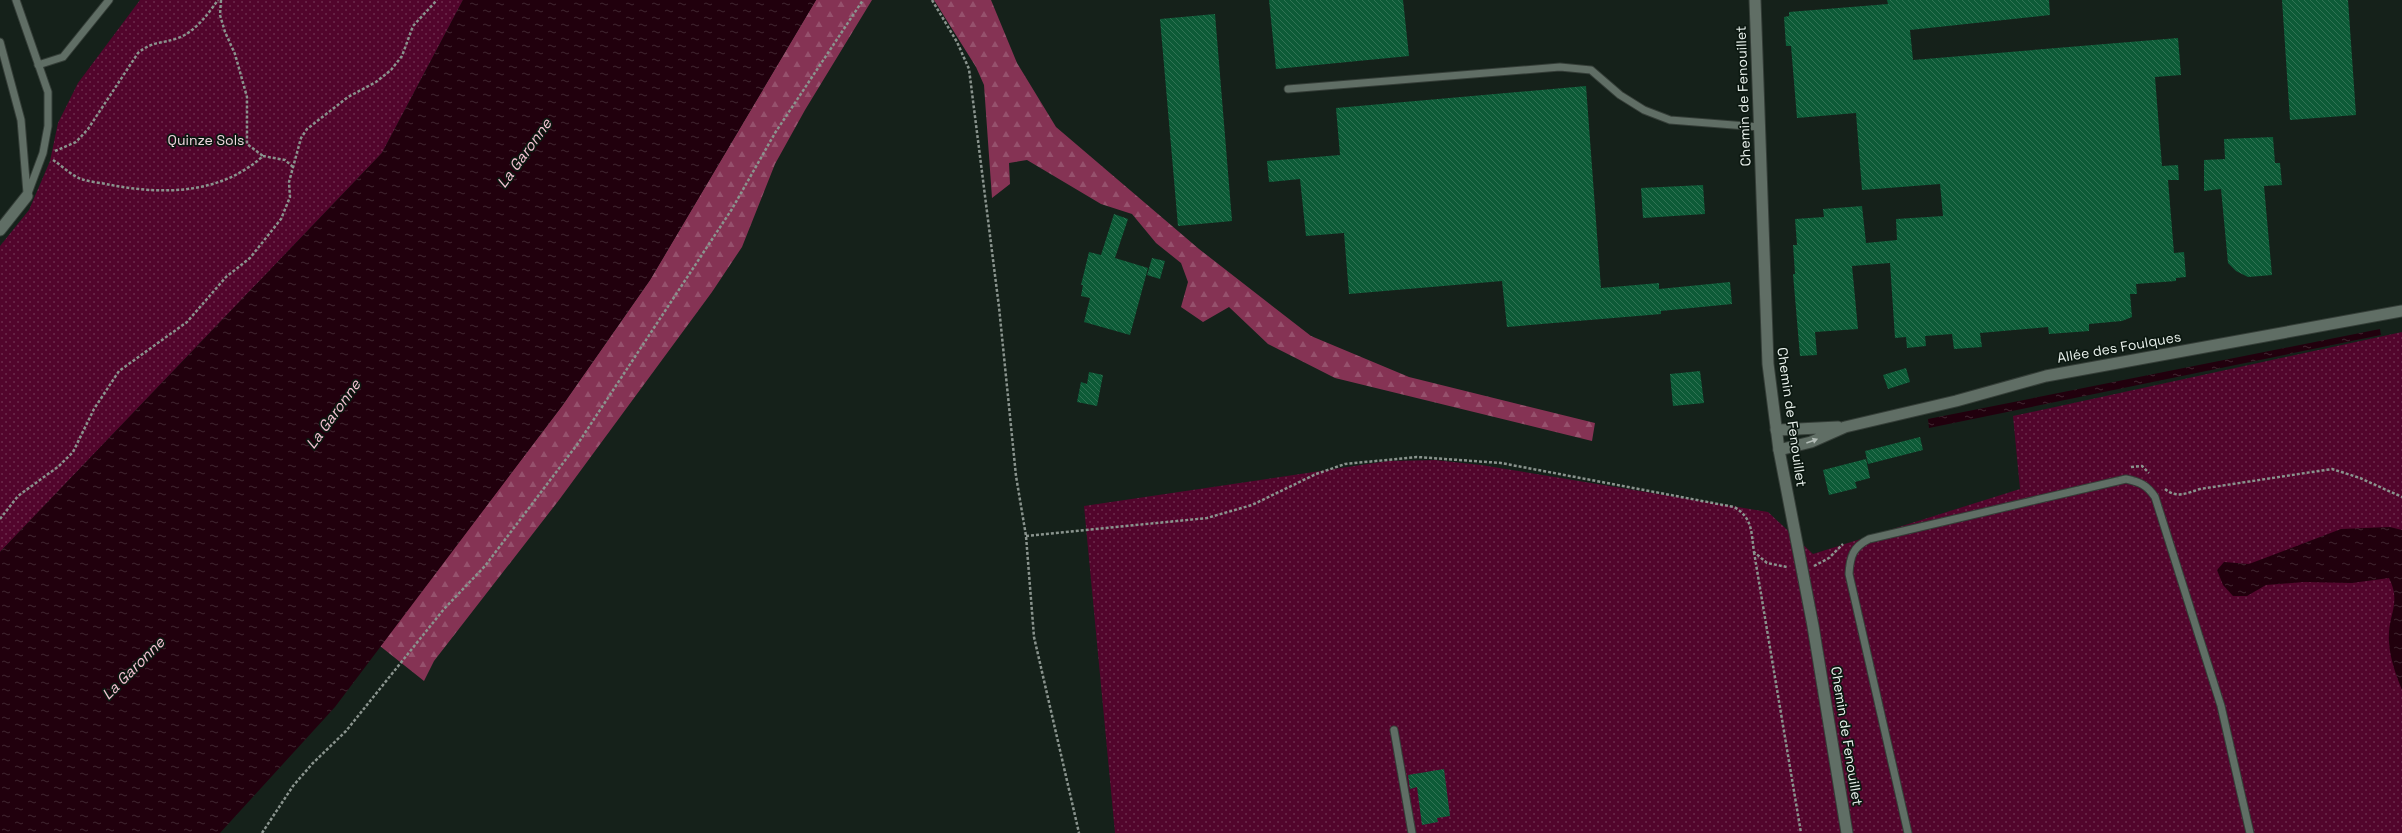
<svg xmlns="http://www.w3.org/2000/svg" width="2402" height="833" viewBox="0 0 2402 833" font-family="'Space Grotesk',sans-serif">
<defs>
<pattern id="forest-firs" width="22" height="20" patternUnits="userSpaceOnUse"><rect width="22" height="20" fill="#853354"/><path d="M5 1l3.5 6h-7zM16 11l3.5 6h-7z" fill="#96516d"/></pattern>
<pattern id="park-dots" width="8" height="8" patternUnits="userSpaceOnUse"><rect width="8" height="8" fill="#52052c"/><path d="M2 2h.1M6 6h.1" fill="none" stroke="#6b2a4b" stroke-width="1.8" stroke-linecap="round"/></pattern>
<pattern id="water-ripples" width="26" height="14" patternUnits="userSpaceOnUse"><rect width="26" height="14" fill="#21000d"/><path d="M2 4q2-2 4 0t4 0M15 11q2-2 4 0t4 0" fill="none" stroke="#412631"/></pattern>
<pattern id="building-back-hatch" width="6" height="6" patternUnits="userSpaceOnUse"><rect width="6" height="6" fill="#0d5b37"/><path d="M-1 5l2 2M0 0l6 6M5-1l2 2" fill="none" stroke="#307354"/></pattern>
</defs>
<rect width="100%" height="100%" fill="#15211a"/>
<path fill="url(#forest-firs)" d="M816,0H872L805,110L775,164L742,247L712,292L559,500L434,661L424,681L380,646L562,406L650,280Z
M934,0H991L1017,63L1056,127L1199,249L1311,336L1409,377L1595,423L1592,441L1335,378L1268,344L1229,307L1203,322L1181,307L1188,282L1181,263L1156,243L1132,214L1101,204L1027,160L1009,163L1010,184L992,198L984,85L976,67Z"/>
<path fill="url(#park-dots)" d="M140,0H463L382,153L0,552V246L29,210L50,161L58,123L78,83Z
M2402,332V833H1115L1084,506L1388,461L1435,460L1481,465L1768,512L1813,554L2020,489L2013,416Z"/>
<path fill="url(#water-ripples)" d="M463,0H816L650,280L562,406L335,707L220,833H0V552L382,153Z
M2380,329L2381,335L1929,428L1928,419Z
M2390,527L2402,530V690C2396,675 2390,659 2389,642C2387,615 2402,604 2389,578L2352,583L2304,582L2266,585L2247,596H2233L2223,585L2217,570L2224,562L2249,564L2341,529Z"/>
<path fill="url(#building-back-hatch)" d="M1269,0H1403L1409,56L1276,69Z
M1887,0H2049L2050,15L1910,30L1913,60L2178,38L2181,75L2155,77L2162,166L2178,165L2179,180H2168L2174,253L2184,252L2186,277L2176,278V281L2136,284L2137,294H2130L2132,317L2122,321L2089,324V331L2049,334L2048,327L1980,333L1982,347L1954,349L1952,334L1925,336L1926,346L1907,348L1906,337L1895,338L1890,263L1852,266L1858,329L1815,332L1817,355L1800,356L1793,274H1795L1793,245H1797L1795,219L1824,217L1823,209L1862,206L1866,243L1897,240L1896,219L1943,216L1940,184L1862,190L1856,113L1797,118L1791,46H1786L1784,17L1789,16V12L1888,4Z
M2282,0H2348L2356,115L2290,120Z
M1215,14L1232,221L1178,226L1160,19Z
M1586,86L1601,288L1659,283V289L1730,282L1732,304L1661,311V314L1507,327L1502,281L1349,294L1344,233L1306,236L1300,179L1269,182L1267,161L1340,155L1336,108Z
M2273,137L2275,163H2280L2282,185L2264,186L2272,275L2248,277L2236,271L2228,263L2221,189L2204,191V160L2225,159L2224,139Z
M1703,185L1705,214L1643,218L1641,188Z
M1114,214L1128,219L1115,258L1148,268L1130,335L1084,322L1090,298L1081,296L1083,285H1081L1089,252L1101,255Z
M1152,258L1165,261L1160,279L1147,275Z
M1906,368L1910,382L1888,389L1883,375Z
M1700,371L1704,403L1673,406L1670,374Z
M1089,372L1103,375L1097,406L1077,402L1081,382L1087,384Z
M1920,437L1923,450L1868,464L1865,451Z
M1866,459L1870,478L1855,482L1857,488L1829,495L1823,470Z
M1444,769L1450,816L1437,818L1438,822L1422,825L1417,787L1410,789L1408,775Z"/>
<g fill="none" stroke-linecap="round" stroke-linejoin="round">
<g stroke="#353e38" stroke-width="9">
<path id="service" d="M16,0L48,92V126L43,153L27,196
M0,42L21,120L27,193
M38,65L63,57L109,0
M1288,89L1560,67L1591,70L1620,95L1644,110L1670,120L1759,127
M1394,730L1412,833
M1908,833L1849,574C1850,556 1853,547 1869,539L2126,479C2140,482 2147,485 2155,497L2221,706L2250,833"/>
</g>
<g stroke="#353e38" stroke-width="13">
<path id="minor" d="M0,230L27,196
M1776,430L1838,427
M1779,450L1811,442L1845,427L1956,401L2046,376L2402,311"/>
</g>
<g stroke="#353e38" stroke-width="13">
<path id="tertiary" d="M1755,0L1768,364L1779,450L1813,626L1847,833"/>
</g>
<path stroke="#8a948e" stroke-width="2.5" stroke-dasharray="3 2" stroke-linecap="butt" d="M221,0L220,15L225,32L235,54L247,97V144L263,156
M932,0L957,42L969,69L999,307L1016,476L1026,536L1034,637L1079,833
M55,151L76,142L88,129L138,53C152,41 162,44 178,38C195,32 208,14 218,0
M53,160C62,166 71,175 81,179C90,182 102,183 111,185C165,195 221,194 263,156L285,160L293,167
M2131,467L2142,466L2149,473
M2165,489C2177,499 2187,493 2200,489L2332,469L2360,478L2402,497
M0,519L18,496L59,466L73,452L94,409L119,371L187,322L226,277L250,258L281,219L290,197L289,182L301,138L307,129L348,97L376,82L391,70L402,56L413,26L437,0
M1026,536L1207,518L1252,505L1316,474L1345,464L1417,457L1501,463L1734,507C1753,518 1751,532 1754,552L1767,563L1787,567
M1754,552L1801,833
M1814,566L1829,558L1843,544
M262,833L293,786L312,764L346,731L444,609L485,566L579,442L732,209L775,133L863,0"/>
<use href="#service" stroke="#606e65" stroke-width="7"/>
<use href="#minor" stroke="#606e65" stroke-width="11"/>
<use href="#tertiary" stroke="#606e65" stroke-width="11"/>
</g>
<defs><path id="oneway-solid" d="M-6-.8H1V-3.2L6.5 0L1 3.2V.8H-6Z"/></defs>
<use fill="#b3bdb7" href="#oneway-solid" transform="translate(1812 441) rotate(-20)"/>
<g text-anchor="middle" dominant-baseline="central" stroke-width="3.5" stroke-linejoin="round" paint-order="stroke">
<g font-size="14" fill="#eaf2ed" stroke="#0c1811">
<text transform="translate(1743 96) rotate(-92)">Chemin de Fenouillet</text>
<text transform="translate(2119 347) rotate(-10)">Allée des Foulques</text>
<text transform="translate(1792 417) rotate(82)">Chemin de Fenouillet</text>
<text transform="translate(1847 736) rotate(81)">Chemin de Fenouillet</text>
</g>
<g font-size="14" fill="#efd6de" stroke="#0c1811">
<text x="206" y="140">Quinze Sols</text>
</g>
<g font-size="15" font-style="italic" fill="#f3c2d2" stroke="#0c1811">
<text transform="translate(524 153) rotate(-54)">La Garonne</text>
<text transform="translate(333 414) rotate(-54)">La Garonne</text>
<text transform="translate(133 668) rotate(-45)">La Garonne</text>
</g>
</g>
</svg>
